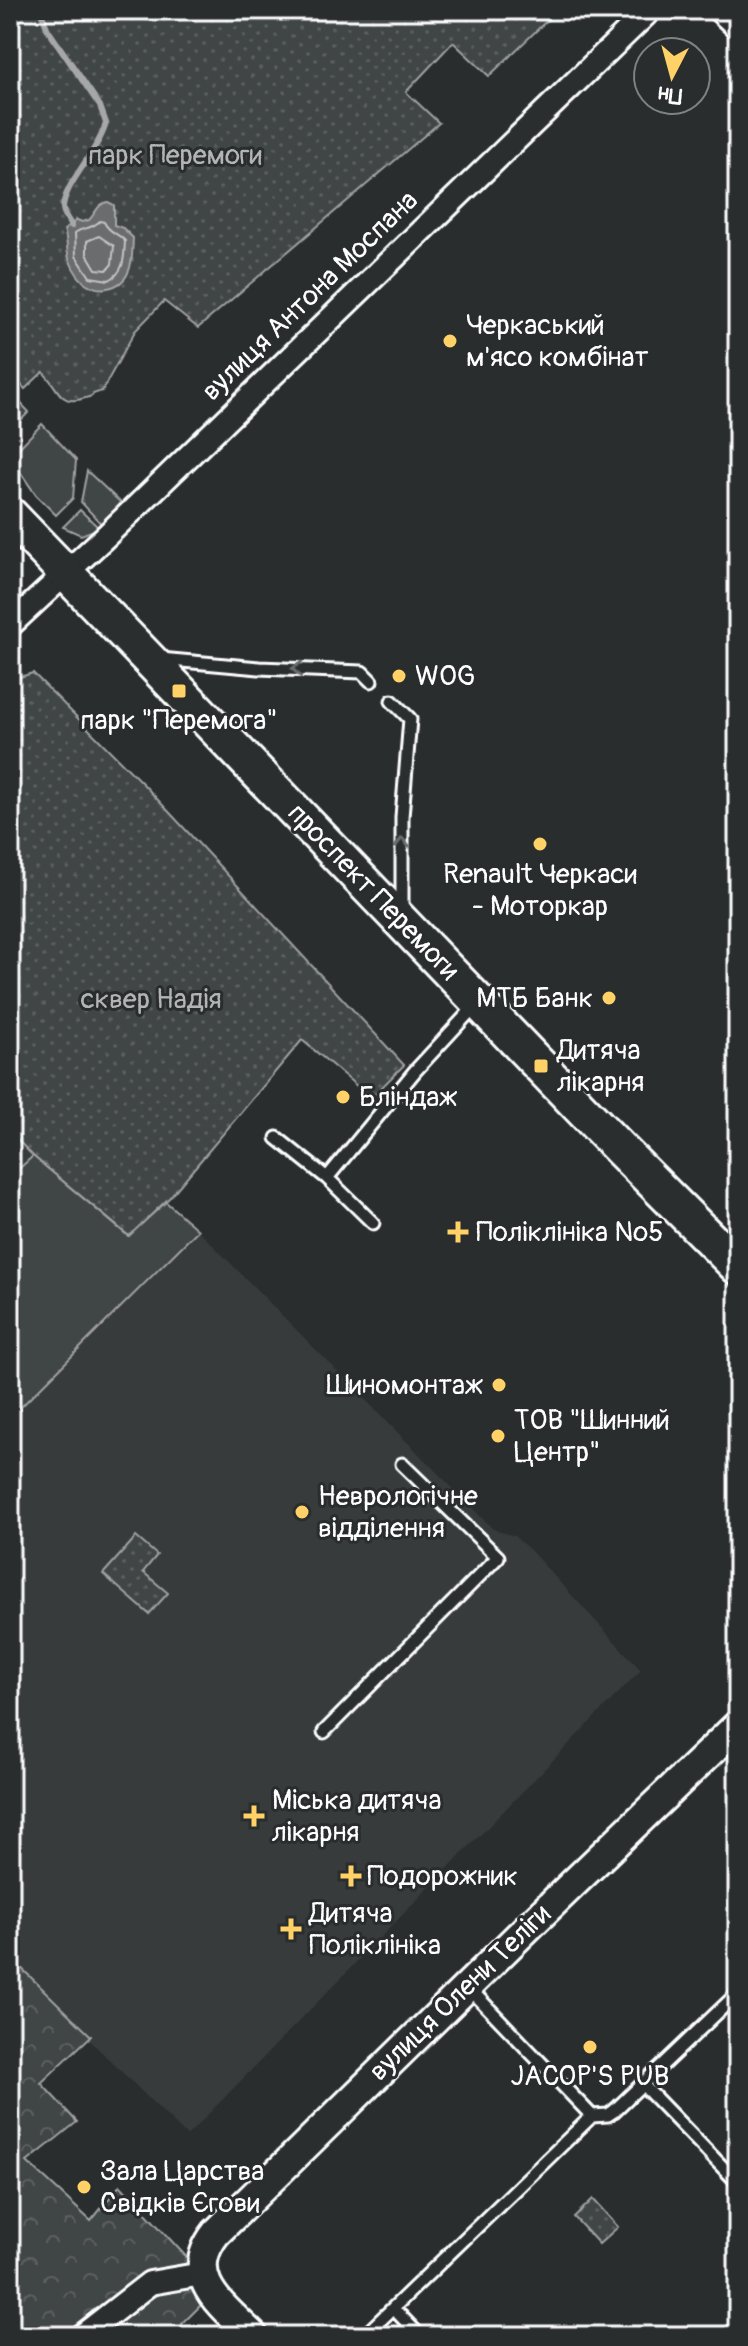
<svg xmlns="http://www.w3.org/2000/svg" width="748" height="2346" viewBox="0 0 748 2346" font-family="Pangolin,sans-serif">
<defs>
<pattern id="forest-crowns" width="20" height="18" patternUnits="userSpaceOnUse" patternTransform="scale(2)"><rect width="20" height="18" fill="#414445"/><path d="M2 6a3 3 0 1 1 6 0M12 15a3 3 0 1 1 6 0" fill="none" stroke="#5e6061"/></pattern>
<pattern id="park-dots" width="8" height="8" patternUnits="userSpaceOnUse" patternTransform="scale(2)"><rect width="8" height="8" fill="#414445"/><path d="M2 2h.1M6 6h.1" fill="none" stroke="#5e6061" stroke-width="1.8" stroke-linecap="round"/></pattern>
</defs>
<rect width="100%" height="100%" fill="#2a2d2e"/>
<filter id="ink" filterUnits="userSpaceOnUse"><feTurbulence type="fractalNoise" baseFrequency=".0125" numOctaves="2"/><feDisplacementMap in="SourceGraphic" scale="16" xChannelSelector="R" yChannelSelector="G"/><feConvolveMatrix kernelMatrix="1 2 1 2 8 2 1 2 1" color-interpolation-filters="sRGB"/></filter>
<g filter="url(#ink)">
<path fill="#373a3b" d="M10,1132L33,1156L10,1177Z
M198,1230L493,1529L514,1536L530,1550L641,1670L187,2136L10,1962V1418Z"/>
<path fill="#414445" stroke="#a0a2a2" stroke-width="2" d="M10,392L29,412L10,431Z
M42,424L76,460L73,498L56,515L36,495L10,457Z
M87,471L120,502V508L103,526L81,502Z
M80,510L99,528L81,535L63,527Z
M33,1156L128,1236L166,1202L198,1230L10,1418V1177Z"/>
<path fill="url(#forest-crowns)" stroke="#a0a2a2" stroke-width="2" d="M10,1957L91,2036L41,2083L77,2122L27,2162L91,2221L120,2185L202,2274L201,2305L182,2324L181,2336H10Z"/>
<path fill="url(#park-dots)" stroke="#a0a2a2" stroke-width="2" d="M10,10H558L489,76L453,42L406,92L439,123L198,328L164,301L135,331L102,391L93,394L92,396C58,408 63,393 43,372L25,389L10,373Z
M33,673L145,786L404,1065L371,1098L302,1040L169,1198L129,1236L33,1156L10,1132V680Z
M136,1537L157,1555L143,1572L168,1593L149,1614L103,1574Z
M593,2199L618,2227L599,2244L574,2217Z"/>
<path fill="#6a6c6d" stroke="#a6a7a7" stroke-width="2" d="M108,202L114,205V225L123,228L133,238C132,251 133,264 127,275C120,288 101,292 89,285C80,281 73,269 70,261C66,254 68,240 64,230L77,220L82,222L89,220C96,213 98,203 108,202Z"/>
<g fill="none" stroke-linecap="round" stroke-linejoin="round">
<path stroke="#c3c4c5" stroke-width="2" d="M100,221L104,222C109,233 118,233 125,241C124,257 125,272 109,280L90,277L76,256L75,233C82,227 89,231 100,221Z
M99,236L114,246L112,264L107,270L96,269L87,254V241Z"/>
<path stroke="#a6a7a7" stroke-width="6" d="M40,10L48,30L100,106L106,123C99,151 62,186 63,209C64,215 68,220 72,226"/>
<g stroke="#fff" stroke-width="17">
<path id="service" d="M711,10L738,35
M160,659L259,668L362,672L371,681
M392,701L410,719L402,817V912
M277,1138L327,1178
M373,1223L327,1178L415,1071L476,1005
M324,1732L498,1557L402,1464
M468,1987L592,2116L608,2115L614,2111L738,1993
M642,2084L738,2183
M393,2308L420,2336
M364,2336L592,2116"/>
</g>
<g stroke="#fff" stroke-width="28">
<path id="minor" d="M10,625L107,535L650,10
M82,2336L150,2283L202,2274"/>
</g>
<g stroke="#fff" stroke-width="34">
<path id="tertiary" d="M253,2336C223,2306 181,2278 216,2233L528,1927L738,1725"/>
</g>
<g stroke="#fff" stroke-width="40">
<path id="primary" d="M10,515L620,1149L738,1267"/>
</g>
<use href="#service" stroke="#2a2d2e" stroke-width="11"/>
<use href="#minor" stroke="#2a2d2e" stroke-width="22"/>
<use href="#tertiary" stroke="#2a2d2e" stroke-width="28"/>
<use href="#primary" stroke="#2a2d2e" stroke-width="34"/>
</g>
<defs><path id="oneway-chevron" d="M-2-3.5L2.5 0L-2 3.5" fill="none" stroke-width="1.6" stroke-linecap="round" stroke-linejoin="round" transform="scale(2)"/></defs>
<g stroke="#6a6c6d">
<use href="#oneway-chevron" transform="translate(297 669) rotate(-177)"/>
<use href="#oneway-chevron" transform="translate(402 843) rotate(-90)"/>
</g>
</g>
<g fill="#ffd166" stroke="#2a2d2e" stroke-width="3">
<circle cx="450" cy="341" r="8"/>
<circle cx="399" cy="676" r="8"/>
<rect x="171" y="683" width="16" height="16" rx="4"/>
<circle cx="540" cy="844" r="8"/>
<circle cx="609" cy="998" r="8"/>
<rect x="533" y="1058" width="16" height="16" rx="4"/>
<circle cx="343" cy="1097" r="8"/>
<path d="M454 1220h8v8h8v8h-8v8h-8v-8h-8v-8h8z"/>
<circle cx="499" cy="1385" r="8"/>
<circle cx="498" cy="1436" r="8"/>
<circle cx="302" cy="1512" r="8"/>
<path d="M250 1804h8v8h8v8h-8v8h-8v-8h-8v-8h8z"/>
<path d="M347 1864h8v8h8v8h-8v8h-8v-8h-8v-8h8z"/>
<path d="M287 1917h8v8h8v8h-8v8h-8v-8h-8v-8h8z"/>
<circle cx="590" cy="2047" r="8"/>
<circle cx="84" cy="2187" r="8"/>
</g>
<g text-anchor="middle" dominant-baseline="central" stroke-width="6" stroke-linejoin="round" paint-order="stroke">
<g font-size="28" fill="#b3b4b5" stroke="#2a2d2e">
<text x="175" y="155">парк Перемоги</text>
<text x="151" y="999">сквер Надія</text>
</g>
<g font-size="28" fill="#fff" stroke="#2a2d2e">
<text transform="translate(310 296) rotate(-44)">вулиця Антона Моспана</text>
<text transform="translate(373 892) rotate(46)">проспект Перемоги</text>
<text transform="translate(460 1993) rotate(-44)">вулиця Олени Теліги</text>
</g>
<g font-size="28" fill="#fff" stroke="#2a2d2e" text-anchor="start">
<text x="466" y="325">Черкаський<tspan x="466" dy="32">м'ясо комбінат</tspan></text>
<text x="415" y="676">WOG</text>
<text x="179" y="720" text-anchor="middle">парк "Перемога"</text>
<text x="540" y="874" text-anchor="middle">Renault Черкаси<tspan x="540" dy="32">- Моторкар</tspan></text>
<text x="593" y="998" text-anchor="end">МТБ Банк</text>
<text x="557" y="1050">Дитяча<tspan x="557" dy="32">лікарня</tspan></text>
<text x="359" y="1097">Бліндаж</text>
<text x="476" y="1232">Поліклініка №5</text>
<text x="483" y="1385" text-anchor="end">Шиномонтаж</text>
<text x="514" y="1420">ТОВ "Шинний<tspan x="514" dy="32">Центр"</tspan></text>
<text x="318" y="1496">Неврологічне<tspan x="318" dy="32">відділення</tspan></text>
<text x="272" y="1800">Міська дитяча<tspan x="272" dy="32">лікарня</tspan></text>
<text x="367" y="1876">Подорожник</text>
<text x="309" y="1913">Дитяча<tspan x="309" dy="32">Поліклініка</tspan></text>
<text x="590" y="2076" text-anchor="middle">JACOP'S PUB</text>
<text x="100" y="2171">Зала Царства<tspan x="100" dy="32">Свідків Єгови</tspan></text>
</g>
</g>
<rect width="748" height="2346" fill="none" stroke="#2a2d2e" stroke-width="40"/>
<rect x="20" y="20" width="708" height="2306" fill="none" stroke="#fff" stroke-width="3" filter="url(#ink)"/>
<g transform="translate(672 76) rotate(186)"><circle r="38" fill="#2a2d2e" stroke="#7f8182" stroke-width="2"/>
<path d="M0-6L14 30L0 20L-14 30Z" fill="#ffd166"/>
<text y="-12" font-size="22" font-weight="bold" text-anchor="middle" fill="#ffffff">Пн</text>
</g>
</svg>
